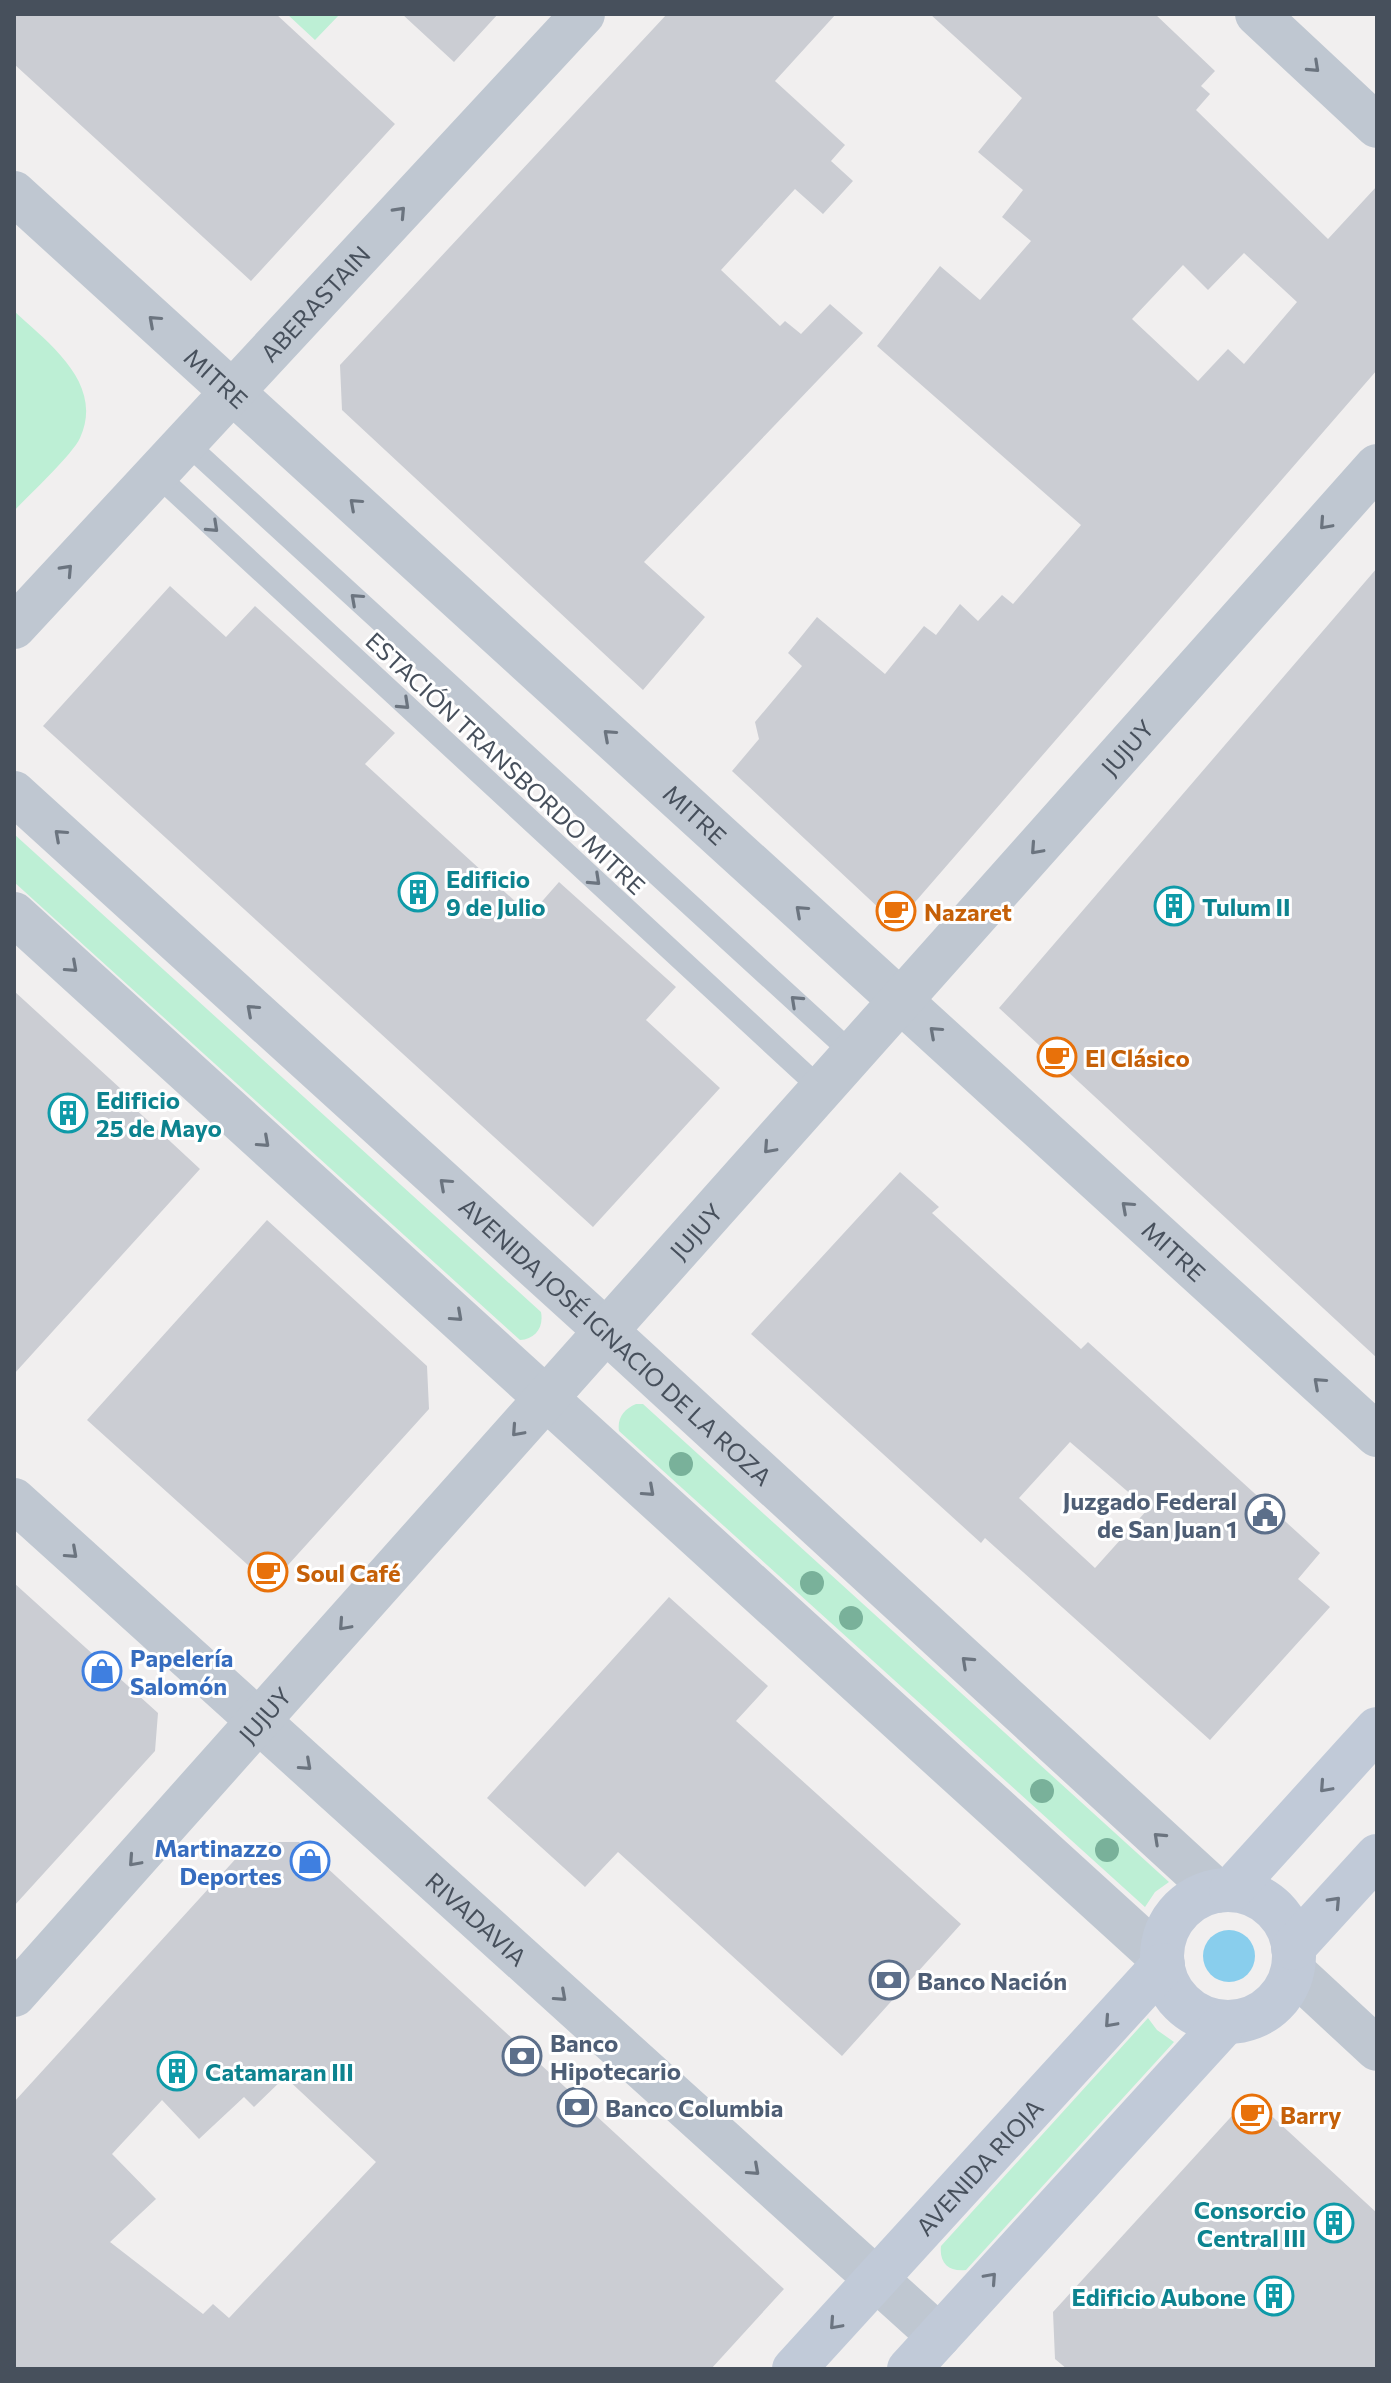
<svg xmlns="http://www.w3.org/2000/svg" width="1391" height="2383" viewBox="0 0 1391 2383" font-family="Commissioner,sans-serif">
<rect width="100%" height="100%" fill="#f1efef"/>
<path fill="#bdefd5" d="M287,14H340L315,40Z
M14,311C48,343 105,383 80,438C73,454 28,496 14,511Z
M14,834L541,1312C544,1328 535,1339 520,1340L14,882Z
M636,1404H643L1169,1882L1155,1892L1145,1907L619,1431C617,1418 624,1409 636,1404Z
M1148,2018L1157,2030L1174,2042L966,2270C949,2272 939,2263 941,2246Z"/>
<path fill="#89ceed" d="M1203 1956a26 26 0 1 1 52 0a26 26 0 1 1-52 0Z"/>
<path fill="#cbcdd3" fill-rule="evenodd" d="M14,14H276L395,124L251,281L14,64Z
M402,14H498L454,62Z
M667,14H836L775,81L845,145L831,161L853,181L823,214L795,189L721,270L780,326L785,321L801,334L830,304L863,333L644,562L705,617L643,690L342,410L340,365Z
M930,14H1155L1215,71L1201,86L1210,94L1196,110L1328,239L1377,186V370L896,924L732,771L759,739L755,722L802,666L788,653L817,617L885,674L924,626L936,635L960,604L978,621L1002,595L1013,604L1081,525L877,346L940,266L980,300L1031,241L1002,217L1023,190L978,152L1022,98ZM1244,253L1297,302L1244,364L1228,349L1198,381L1132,319L1183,265L1208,290Z
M1377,568V1358L999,1008Z
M170,586L226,637L255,606L395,733L365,764L530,915L559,882L676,987L646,1020L720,1088L593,1227L43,726Z
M14,991L133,1100L130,1104L200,1169L14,1374Z
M900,1172L939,1207L932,1213L1081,1349L1088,1342L1320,1553L1298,1579L1330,1607L1210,1740L985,1538L981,1543L751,1334ZM1070,1442L1148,1509L1095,1568L1019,1498Z
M267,1220L427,1366L429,1409L279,1575H259L87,1420Z
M14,1583L158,1713L155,1751L14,1906Z
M669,1597L768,1686L736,1721L961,1924L842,2056L618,1852L585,1887L487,1798Z
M251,1842H299L784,2289L711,2369H14V2102ZM285,2077L376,2162L229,2318L213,2304L203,2314L110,2242L156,2199L112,2154L162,2100L199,2139L244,2097L254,2107Z
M1250,2096L1377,2213V2369H1067L1055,2359L1053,2312Z"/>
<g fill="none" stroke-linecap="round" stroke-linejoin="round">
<path stroke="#bfc7d1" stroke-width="22" d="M185,442L853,1054
M156,474L821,1089"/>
<g stroke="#bfc7d1" stroke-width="44">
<path d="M1257,14L1377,126"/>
<path id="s1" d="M14,193L1377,1435"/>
<path id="s2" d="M14,627L583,14"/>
<path id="s3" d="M14,793L606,1331L1216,1891"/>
<path d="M14,914L1161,1958"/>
<path id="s4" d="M14,1500L939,2336"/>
<path d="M1293,1971L1377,2049"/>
<path id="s5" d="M14,1995L1377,466"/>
</g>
<g stroke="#c1cad8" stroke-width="44">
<circle cx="1228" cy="1956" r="66"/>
<path d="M1231,1890L1377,1729"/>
<path d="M1293,1948L1377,1856"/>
<path id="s6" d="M794,2369L1163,1965"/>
<path d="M909,2369L1225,2023"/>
</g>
</g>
<g fill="#79b19a">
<circle cx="681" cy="1464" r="12"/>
<circle cx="812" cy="1583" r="12"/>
<circle cx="851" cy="1618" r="12"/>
<circle cx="1042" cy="1791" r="12"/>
<circle cx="1107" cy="1850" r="12"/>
</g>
<defs><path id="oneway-chevron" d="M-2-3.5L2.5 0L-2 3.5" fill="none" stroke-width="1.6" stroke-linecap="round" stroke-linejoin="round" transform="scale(2)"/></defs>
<g stroke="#6b747f">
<use href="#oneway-chevron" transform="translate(1314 67) rotate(43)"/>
<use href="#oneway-chevron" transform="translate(400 212) rotate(-47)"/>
<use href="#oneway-chevron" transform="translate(154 321) rotate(-138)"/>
<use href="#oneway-chevron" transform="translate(355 504) rotate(-138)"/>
<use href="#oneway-chevron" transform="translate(1325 524) rotate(132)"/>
<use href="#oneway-chevron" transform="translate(213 527) rotate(43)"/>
<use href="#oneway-chevron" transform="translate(67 570) rotate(-47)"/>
<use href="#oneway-chevron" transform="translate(356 599) rotate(-138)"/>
<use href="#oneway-chevron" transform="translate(404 704) rotate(43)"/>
<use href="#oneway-chevron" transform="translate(609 735) rotate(-138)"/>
<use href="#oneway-chevron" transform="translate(60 835) rotate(-138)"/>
<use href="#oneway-chevron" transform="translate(1036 849) rotate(132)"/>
<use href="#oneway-chevron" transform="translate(595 880) rotate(43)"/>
<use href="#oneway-chevron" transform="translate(801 911) rotate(-138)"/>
<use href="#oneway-chevron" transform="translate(72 967) rotate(42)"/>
<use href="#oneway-chevron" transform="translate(796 1001) rotate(-137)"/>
<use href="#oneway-chevron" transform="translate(252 1010) rotate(-138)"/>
<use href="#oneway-chevron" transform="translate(935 1032) rotate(-138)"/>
<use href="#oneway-chevron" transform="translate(264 1142) rotate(42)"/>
<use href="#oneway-chevron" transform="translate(769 1148) rotate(132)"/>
<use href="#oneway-chevron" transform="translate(445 1184) rotate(-138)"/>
<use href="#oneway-chevron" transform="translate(1127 1207) rotate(-138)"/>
<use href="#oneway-chevron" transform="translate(457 1316) rotate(42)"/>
<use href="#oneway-chevron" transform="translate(1319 1383) rotate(-138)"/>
<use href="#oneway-chevron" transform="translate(517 1431) rotate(132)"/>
<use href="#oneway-chevron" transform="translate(649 1491) rotate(42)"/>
<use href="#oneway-chevron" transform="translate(72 1553) rotate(42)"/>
<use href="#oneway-chevron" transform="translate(344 1625) rotate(132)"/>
<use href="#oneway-chevron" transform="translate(967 1662) rotate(-137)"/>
<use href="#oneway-chevron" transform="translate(306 1765) rotate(42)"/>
<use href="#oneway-chevron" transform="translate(1159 1838) rotate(-137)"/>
<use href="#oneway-chevron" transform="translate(134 1861) rotate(132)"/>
<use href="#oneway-chevron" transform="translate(561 1996) rotate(42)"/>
<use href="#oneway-chevron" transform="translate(754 2170) rotate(42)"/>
</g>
<g stroke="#6c7581">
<use href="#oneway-chevron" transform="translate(1325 1787) rotate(132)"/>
<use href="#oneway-chevron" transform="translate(1335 1902) rotate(-47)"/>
<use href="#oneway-chevron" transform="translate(1110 2022) rotate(132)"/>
<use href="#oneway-chevron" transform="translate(991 2278) rotate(-48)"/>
<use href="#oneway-chevron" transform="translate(835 2324) rotate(132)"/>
</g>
<defs>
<g id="building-ring" transform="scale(2)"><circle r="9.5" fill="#fff" stroke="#0f9aa8" stroke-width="1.5"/><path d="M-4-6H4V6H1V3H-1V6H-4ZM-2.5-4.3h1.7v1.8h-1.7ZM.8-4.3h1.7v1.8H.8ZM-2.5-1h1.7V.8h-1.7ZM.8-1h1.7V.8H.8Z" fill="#0f9aa8"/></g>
<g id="cafe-ring" transform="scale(2)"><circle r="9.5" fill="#fff" stroke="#e8710a" stroke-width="1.5"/><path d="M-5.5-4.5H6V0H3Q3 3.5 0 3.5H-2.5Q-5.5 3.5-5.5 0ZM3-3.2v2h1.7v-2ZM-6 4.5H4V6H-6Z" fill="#e8710a"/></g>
<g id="civic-ring" transform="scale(2)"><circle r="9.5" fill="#fff" stroke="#5c6f8a" stroke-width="1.5"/><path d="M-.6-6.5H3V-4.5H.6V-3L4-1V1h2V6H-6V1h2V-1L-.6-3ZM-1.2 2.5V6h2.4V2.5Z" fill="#5c6f8a"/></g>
<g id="shop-ring" transform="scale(2)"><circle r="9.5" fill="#fff" stroke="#3f7fe0" stroke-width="1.5"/><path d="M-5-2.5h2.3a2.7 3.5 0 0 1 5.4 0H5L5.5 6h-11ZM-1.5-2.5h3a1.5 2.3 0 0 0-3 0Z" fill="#3f7fe0"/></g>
<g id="bank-ring" transform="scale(2)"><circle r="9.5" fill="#fff" stroke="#5c6f8a" stroke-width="1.5"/><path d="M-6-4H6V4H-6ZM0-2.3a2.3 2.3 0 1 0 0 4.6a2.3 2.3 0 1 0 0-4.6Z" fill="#5c6f8a"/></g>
</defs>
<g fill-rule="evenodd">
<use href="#building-ring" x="418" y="892"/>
<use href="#building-ring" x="1174" y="906"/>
<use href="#cafe-ring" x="896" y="911"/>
<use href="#cafe-ring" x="1057" y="1057"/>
<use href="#building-ring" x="68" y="1113"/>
<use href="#civic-ring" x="1265" y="1514"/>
<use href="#cafe-ring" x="268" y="1572"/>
<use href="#shop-ring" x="102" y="1671"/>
<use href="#shop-ring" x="310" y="1861"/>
<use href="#bank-ring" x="889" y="1980"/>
<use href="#bank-ring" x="522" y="2056"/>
<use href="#building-ring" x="177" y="2071"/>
<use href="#bank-ring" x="577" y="2107"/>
<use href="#cafe-ring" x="1252" y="2114"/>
<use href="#building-ring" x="1334" y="2223"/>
<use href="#building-ring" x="1274" y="2296"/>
</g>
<g text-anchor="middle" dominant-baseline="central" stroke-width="6" stroke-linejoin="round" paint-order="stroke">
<g font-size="24" fill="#47505c" stroke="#fff">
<text stroke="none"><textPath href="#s2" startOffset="442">ABERASTAIN</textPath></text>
<text stroke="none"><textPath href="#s1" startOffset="274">MITRE</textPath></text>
<text stroke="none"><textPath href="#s5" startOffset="1672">JUJUY</textPath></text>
<text transform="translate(506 763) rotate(43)">ESTACIÓN TRANSBORDO MITRE</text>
<text stroke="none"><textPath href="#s1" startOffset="922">MITRE</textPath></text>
<text stroke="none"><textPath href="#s5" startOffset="1024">JUJUY</textPath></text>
<text stroke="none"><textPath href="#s1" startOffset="1570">MITRE</textPath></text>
<text stroke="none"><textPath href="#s3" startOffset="814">AVENIDA JOSÉ IGNACIO DE LA ROZA</textPath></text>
<text stroke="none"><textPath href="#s5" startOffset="376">JUJUY</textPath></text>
<text stroke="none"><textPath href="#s4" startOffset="624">RIVADAVIA</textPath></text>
<text stroke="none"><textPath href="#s6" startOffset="274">AVENIDA RIOJA</textPath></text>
</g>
<g font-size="24" font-weight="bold" fill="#0d838f" stroke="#fff" text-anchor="start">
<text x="446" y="878">Edificio<tspan x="446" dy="28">9 de Julio</tspan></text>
<text x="1202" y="906">Tulum II</text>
<text x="96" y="1099">Edificio<tspan x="96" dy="28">25 de Mayo</tspan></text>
<text x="205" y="2071">Catamaran III</text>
<text x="1306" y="2209" text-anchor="end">Consorcio<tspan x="1306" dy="28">Central III</tspan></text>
<text x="1246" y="2296" text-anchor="end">Edificio Aubone</text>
</g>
<g font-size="24" font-weight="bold" fill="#c56008" stroke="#fff" text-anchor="start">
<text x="924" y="911">Nazaret</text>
<text x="1085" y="1057">El Clásico</text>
<text x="296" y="1572">Soul Café</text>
<text x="1280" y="2114">Barry</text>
</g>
<g font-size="24" font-weight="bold" fill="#4e5e75" stroke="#fff" text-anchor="start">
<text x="1237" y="1500" text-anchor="end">Juzgado Federal<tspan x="1237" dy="28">de San Juan 1</tspan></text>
<text x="917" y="1980">Banco Nación</text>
<text x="550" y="2042">Banco<tspan x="550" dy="28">Hipotecario</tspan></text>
<text x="605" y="2107">Banco Columbia</text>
</g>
<g font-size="24" font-weight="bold" fill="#366cbe" stroke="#fff" text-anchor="start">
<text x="130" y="1657">Papelería<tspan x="130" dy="28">Salomón</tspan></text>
<text x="282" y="1847" text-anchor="end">Martinazzo<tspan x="282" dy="28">Deportes</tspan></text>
</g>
</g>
<rect width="1391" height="2383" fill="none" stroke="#47505c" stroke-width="32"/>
</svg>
